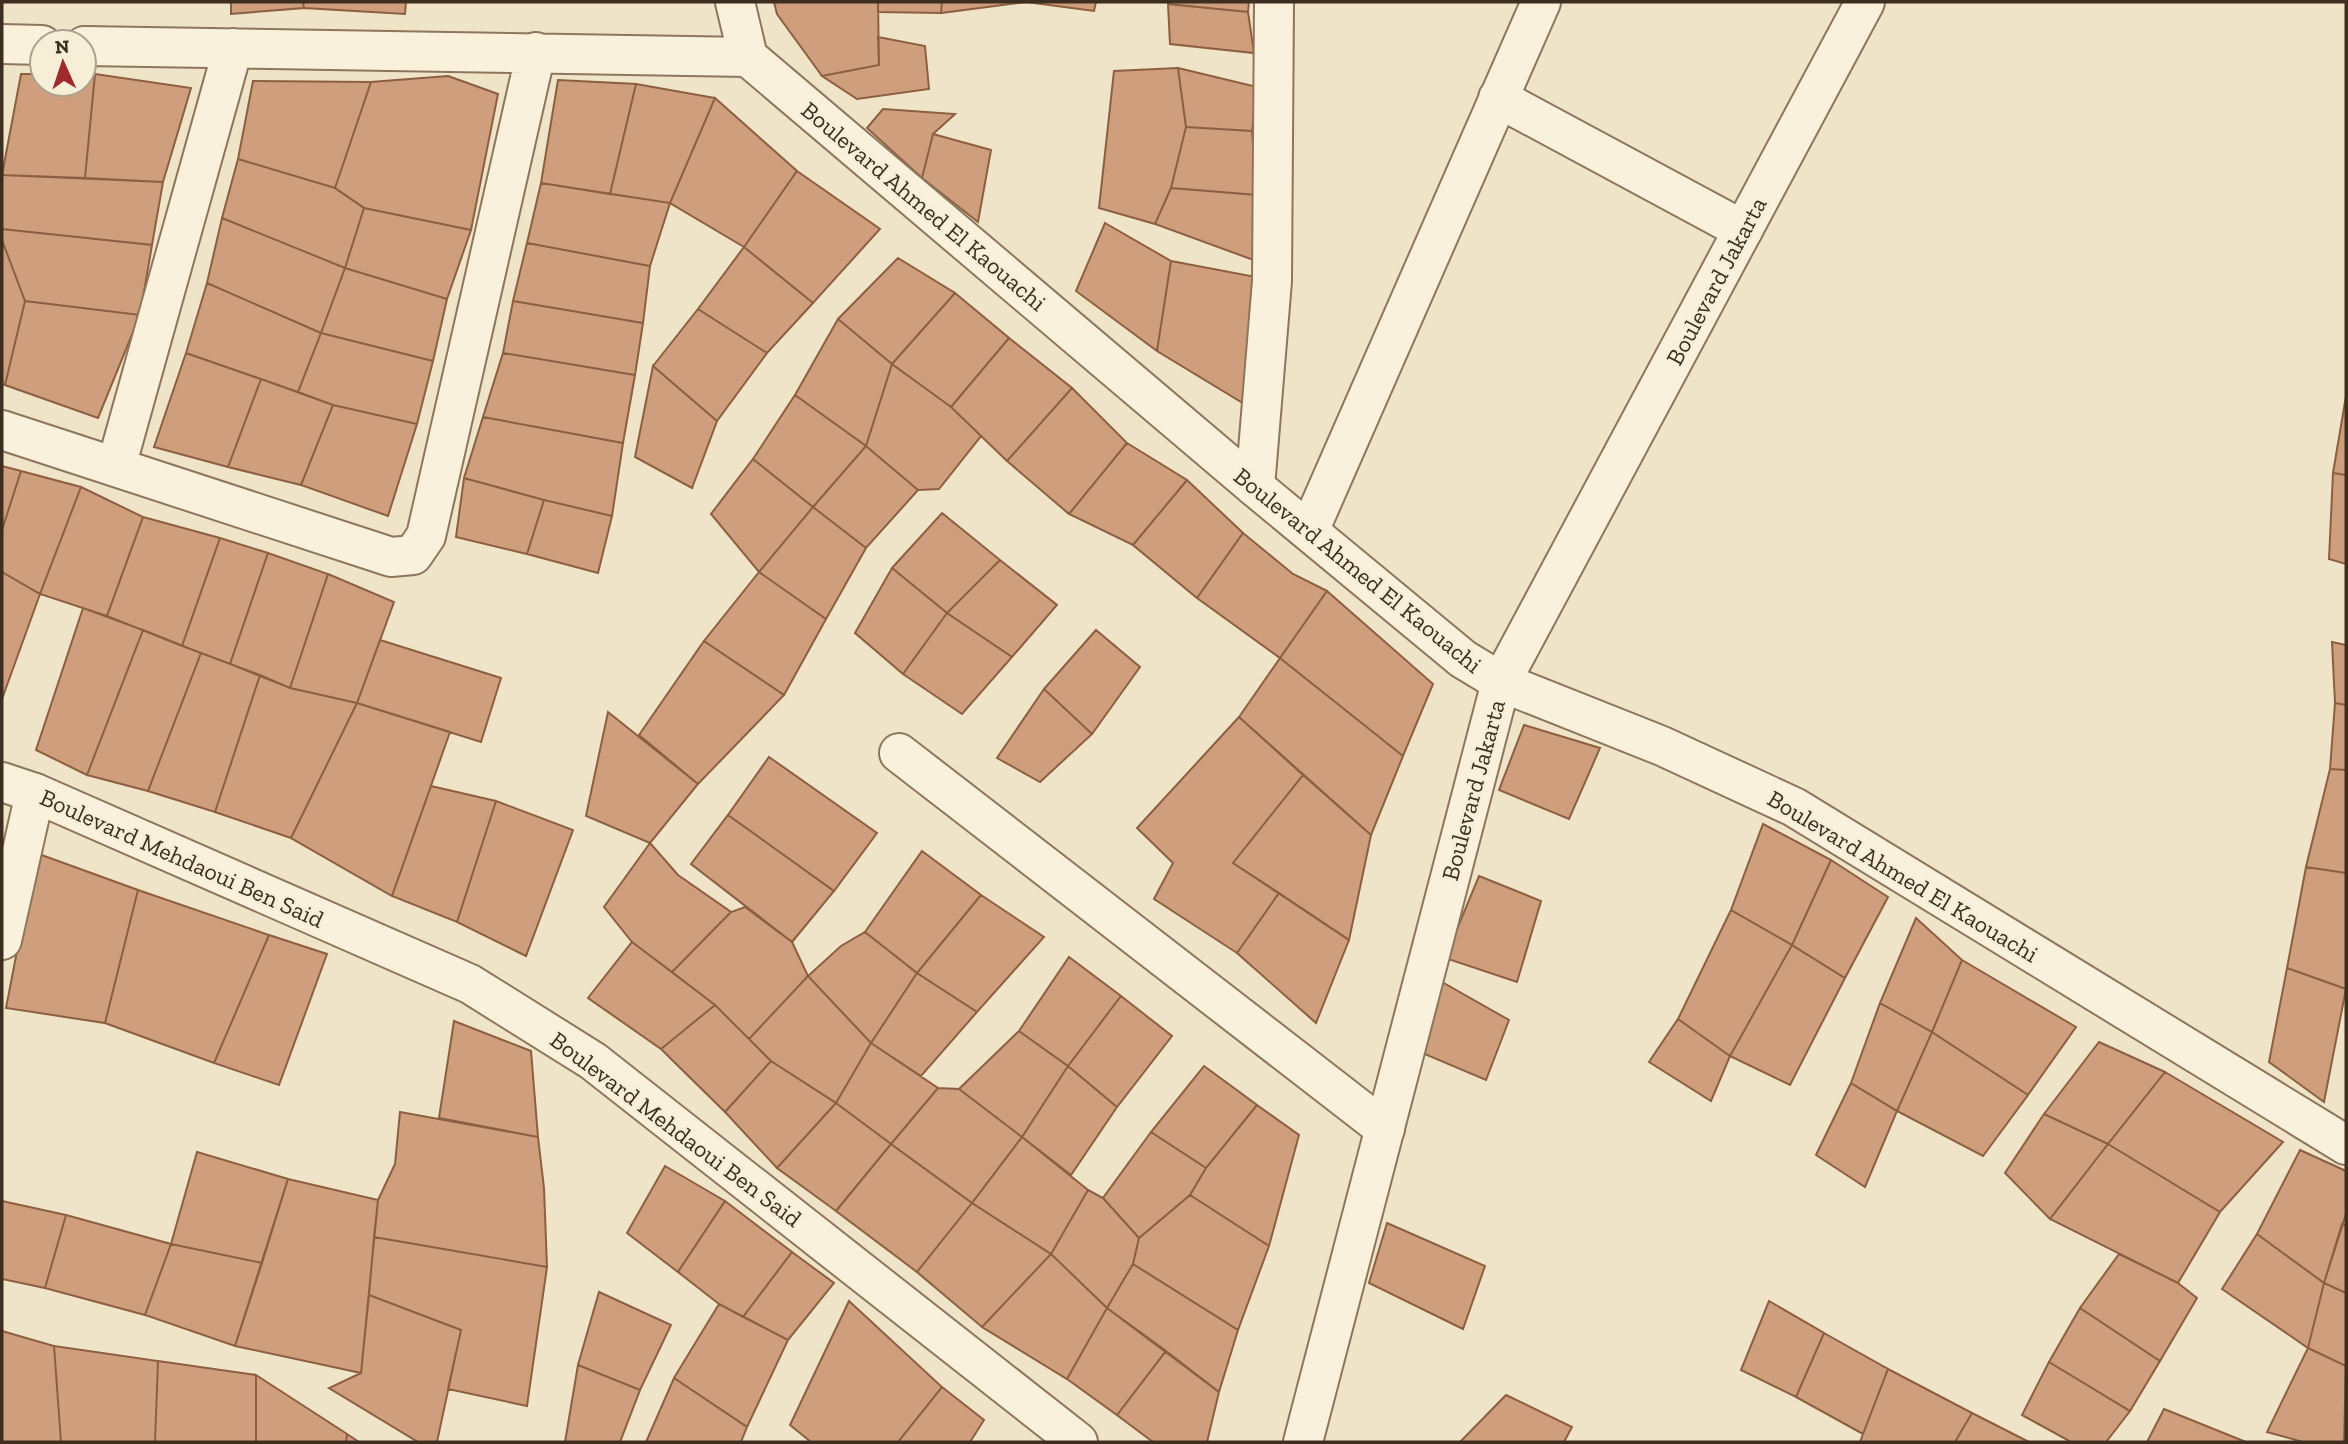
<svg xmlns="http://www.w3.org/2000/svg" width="2348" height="1444" viewBox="0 0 2348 1444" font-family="'Zilla Slab',serif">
<rect width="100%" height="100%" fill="#f0e4c8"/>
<path fill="#cf9f7d" stroke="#8d5f41" stroke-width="2" d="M231,2H303L304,8L231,14Z
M303,2H406L405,14L304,8Z
M774,2H878L879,65L822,76L777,14Z
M878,2H942L941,13L878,12Z
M942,2H1026L941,13Z
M1026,2H1096L1094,11Z
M1168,2H1249L1248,12L1168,4Z
M1168,4L1248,12L1254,53L1170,44Z
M878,37L925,46L929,89L857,99L822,76L879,65Z
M1178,68L1257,87L1252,131L1186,127Z
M1178,68L1186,127L1171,188L1155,224L1099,208L1114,71Z
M21,74H42V84H84V74H95L85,178L2,175Z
M95,74L191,88L163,182L85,178Z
M448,76L498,94L471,230L364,208L335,188L371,82Z
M558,80L636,84L610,194L541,183Z
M253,81L371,82L335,188L238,159Z
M636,84L715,98L670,203L610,194Z
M715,98L797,171L744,247L670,203Z
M883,109L955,114L933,134L922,178L867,128Z
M1186,127L1252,131L1257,195L1171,188Z
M933,134L991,150L978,222L922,178Z
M238,159L335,188L364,208L345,268L222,218Z
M797,171L880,229L813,303L744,247Z
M2,175L163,182L152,245L2,229Z
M541,183L670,203L650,266L527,243Z
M1171,188L1257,195L1259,262L1155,224Z
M364,208L471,230L447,299L345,268Z
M222,218L345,268L321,333L207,283Z
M1105,223L1171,261L1157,351L1076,291Z
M2,229L152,245L140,315L25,301L2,240Z
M2,240L25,301L5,385L2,384Z
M527,243L650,266L643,323L513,301Z
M744,247L813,303L767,353L698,309Z
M898,258L955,293L892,364L838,319Z
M1171,261L1256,277L1251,408L1157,351Z
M345,268L447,299L433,361L321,333Z
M207,283L321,333L298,392L186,353Z
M955,293L1009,338L951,407L892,364Z
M25,301L140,315L98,418L5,385Z
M513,301L643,323L635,375L503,353Z
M698,309L767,353L717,421L653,366Z
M838,319L892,364L866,446L795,395Z
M321,333L433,361L417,424L333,405L298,392Z
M1009,338L1072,388L1007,461L951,407Z
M186,353L261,379L228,467L154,447Z
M503,353L635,375L623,443L483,417Z
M892,364L951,407L981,436L939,489L918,490L866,446Z
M653,366L717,421L692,488L635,457Z
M261,379L333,405L301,485L228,467Z
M1072,388L1127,443L1069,514L1007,461Z
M795,395L866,446L813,507L753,459Z
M2346,396V475L2333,473Z
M333,405L417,424L388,516L301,485Z
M483,417L623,443L612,516L544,500L464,478Z
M1127,443L1187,480L1133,545L1069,514Z
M866,446L918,490L866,548L813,507Z
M753,459L813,507L759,572L711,514Z
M2,466L21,471L2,530Z
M21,471L81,487L40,594L2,572V530Z
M2333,473L2346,475V564L2329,559Z
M464,478L544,500L527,554L456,537Z
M1187,480L1243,533L1197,598L1133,545Z
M81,487L143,517L107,616L40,594Z
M544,500L612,516L598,573L527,554Z
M813,507L866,548L826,619L759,572Z
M942,513L1000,560L947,613L892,568Z
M143,517L220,538L182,646L107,616Z
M1243,533L1293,574L1327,591L1280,658L1197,598Z
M220,538L268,553L230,664L182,646Z
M268,553L328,574L290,688L230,664Z
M1000,560L1057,605L1012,657L947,613Z
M892,568L947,613L903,674L855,633Z
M2,572L40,594L2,699Z
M759,572L826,619L784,695L704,641Z
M328,574L394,602L357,703L290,688Z
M1327,591L1433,684L1403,756L1280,658Z
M83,608L143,630L87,775L36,750Z
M947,613L1012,657L962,714L903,674Z
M143,630L201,653L148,791L87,775Z
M1096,630L1140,667L1092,734L1044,689Z
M380,640L501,678L481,742L357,703Z
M704,641L784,695L698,784L639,735Z
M2332,642L2346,645V705L2335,703Z
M201,653L260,675L215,812L148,791Z
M1280,658L1403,756L1371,835L1239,717Z
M260,675L290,688L357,703L291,838L215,812Z
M1044,689L1092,734L1040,782L997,758Z
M357,703L450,732L392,896L291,838Z
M2335,703L2346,705V770L2330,769Z
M608,712L698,784L650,843L586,816Z
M1239,717L1303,775L1233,863L1279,893L1237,953L1154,899L1173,863L1137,828Z
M1524,725L1600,748L1569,819L1499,790Z
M769,757L877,833L834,891L728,815Z
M2330,769L2346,770V873L2306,867Z
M1303,775L1371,835L1349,940L1233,863Z
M431,786L496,801L457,922L392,896Z
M496,801L573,830L526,956L457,922Z
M728,815L834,891L792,942L691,864Z
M1763,824L1831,860L1792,945L1731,910Z
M650,843L678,875L731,912L672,972L632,942L604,907Z
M922,851L981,895L917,973L865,932Z
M36,853L138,890L105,1023L6,1008Z
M1831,860L1888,897L1845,978L1792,945Z
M2306,867L2346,873V989L2287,968Z
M1479,876L1541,901L1517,982L1445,958Z
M138,890L269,935L214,1063L105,1023Z
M1279,893L1349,940L1316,1023L1237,953Z
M981,895L1044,937L977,1012L917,973Z
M745,907L792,942L808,976L749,1039L715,1005L672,972L731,912Z
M1731,910L1792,945L1730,1056L1678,1019Z
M1916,918L1962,960L1932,1032L1880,1003Z
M865,932L917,973L871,1043L808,976L841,946Z
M269,935L327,954L279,1085L214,1063Z
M632,942L715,1005L661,1049L588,998Z
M1792,945L1845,978L1790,1085L1730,1056Z
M1069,957L1121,996L1068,1066L1019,1031Z
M1962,960L2076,1027L2028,1095L1932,1032Z
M2287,968L2346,989L2324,1102L2269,1062Z
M917,973L977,1012L921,1076L871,1043Z
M808,976L871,1043L836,1103L771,1061L749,1039Z
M1435,978L1509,1020L1486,1080L1415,1050Z
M1121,996L1172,1036L1117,1107L1068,1066Z
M1880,1003L1932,1032L1897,1111L1851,1083Z
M715,1005L771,1061L725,1112L661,1049Z
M1678,1019L1730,1056L1711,1101L1649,1062Z
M454,1021L531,1051L538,1137L439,1118Z
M1019,1031L1068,1066L1022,1137L959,1089Z
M1932,1032L2028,1095L1983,1156L1897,1111Z
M2099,1042L2165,1072L2108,1144L2044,1114Z
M871,1043L938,1088L891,1144L836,1103Z
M771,1061L836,1103L777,1168L725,1112Z
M1068,1066L1117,1107L1071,1175L1022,1137Z
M1204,1066L1257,1105L1206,1168L1151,1132Z
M2165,1072L2283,1142L2220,1212L2108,1144Z
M1851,1083L1897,1111L1865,1187L1816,1155Z
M938,1088L959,1089L1022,1137L972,1203L891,1144Z
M836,1103L891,1144L836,1211L777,1168Z
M1257,1105L1299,1135L1269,1246L1190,1195L1206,1168Z
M400,1112L538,1137L544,1188L547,1267L374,1237L378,1200L395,1164Z
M2044,1114L2108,1144L2050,1219L2005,1173Z
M1151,1132L1206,1168L1190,1195L1139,1238L1103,1198Z
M1022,1137L1088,1190L1051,1254L972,1203Z
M891,1144L972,1203L917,1272L836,1211Z
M2108,1144L2220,1212L2178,1283L2050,1219Z
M2300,1150L2346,1171V1214L2324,1283L2257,1234Z
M197,1152L288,1179L262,1263L171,1244Z
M665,1166L725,1201L678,1272L627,1233Z
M288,1179L378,1200L361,1373L235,1346Z
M1088,1190L1103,1198L1139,1238L1133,1264L1107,1308L1051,1254Z
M1190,1195L1269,1246L1238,1330L1133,1264L1139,1238Z
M2,1201L66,1215L45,1288L2,1279Z
M725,1201L792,1252L743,1317L719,1304L678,1272Z
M972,1203L1051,1254L982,1327L917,1272Z
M66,1215L171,1244L145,1315L45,1288Z
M1387,1223L1485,1266L1463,1329L1369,1283Z
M2342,1224L2346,1225V1293L2324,1283Z
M2257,1234L2324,1283L2308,1348L2222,1289Z
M374,1237L547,1267L527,1406L448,1389L461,1330L369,1295Z
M171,1244L262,1263L235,1346L145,1315Z
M792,1252L834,1283L788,1340L743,1317Z
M1051,1254L1107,1308L1067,1379L982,1327Z
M2119,1254L2178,1283L2197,1298L2160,1361L2080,1308Z
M1133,1264L1238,1330L1219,1392L1107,1308Z
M2324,1283L2346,1293V1366L2308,1348Z
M599,1292L671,1325L640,1390L578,1365Z
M369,1295L461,1330L437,1442H418L329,1388L361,1373Z
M849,1301L942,1387L898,1442H811L790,1425Z
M1769,1301L1824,1333L1796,1397L1741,1370Z
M719,1304L788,1340L747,1427L674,1378Z
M1107,1308L1166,1351L1117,1415L1067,1379Z
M2080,1308L2160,1361L2130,1411L2049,1362Z
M2,1331L54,1346L61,1442H2Z
M1824,1333L1888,1369L1863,1434L1796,1397Z
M54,1346L158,1361L155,1442H61Z
M2308,1348L2346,1366L2344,1442H2303L2267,1432Z
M1166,1351L1219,1392L1207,1442H1153L1117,1415Z
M158,1361L256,1375V1442H155Z
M2049,1362L2130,1411L2106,1442H2071L2022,1415Z
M578,1365L640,1390L620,1442H565Z
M1888,1369L1972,1413L1955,1442H1860Z
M256,1375L347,1434L346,1442H256Z
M674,1378L747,1427L741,1442H646Z
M942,1387L984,1420L970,1442H898Z
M1506,1395L1572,1427L1564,1442H1460Z
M2164,1409L2246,1442H2147Z
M1972,1413L2029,1442H1955Z
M347,1434L359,1442H346Z"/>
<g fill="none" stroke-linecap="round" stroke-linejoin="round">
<g stroke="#8d765c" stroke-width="42">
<path id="minor" d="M2,44L42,45
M84,46L748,57
M1498,98L1743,230
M2,430L391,557L413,555L426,536L536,52
M116,467L233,48
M1255,487L1272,281L1274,2
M1309,531L1541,2
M899,753L1385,1129
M2,940L35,793"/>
</g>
<g stroke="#8d765c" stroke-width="42">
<path id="tertiary" d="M735,2L748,57L1255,487L1463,659L1501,682L1662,746L1794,807L2346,1145
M2,782L35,793L470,984L593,1061L1078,1442
M1303,1442L1501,682L1865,2"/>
</g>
<use href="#minor" stroke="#faf1dc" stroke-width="38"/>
<use href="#tertiary" stroke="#faf1dc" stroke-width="38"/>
</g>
<g text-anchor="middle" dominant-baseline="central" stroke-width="5" stroke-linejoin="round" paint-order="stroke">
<g font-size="24" fill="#3d2e20" stroke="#f7eed8">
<text transform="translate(924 206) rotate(40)">Boulevard Ahmed El Kaouachi</text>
<text transform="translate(1716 281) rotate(-62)">Boulevard Jakarta</text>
<text transform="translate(1358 570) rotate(39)">Boulevard Ahmed El Kaouachi</text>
<text transform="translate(1473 790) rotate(-75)">Boulevard Jakarta</text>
<text transform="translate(182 858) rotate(24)">Boulevard Mehdaoui Ben Said</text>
<text transform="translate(1903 876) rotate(31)">Boulevard Ahmed El Kaouachi</text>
<text transform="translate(676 1129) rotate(37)">Boulevard Mehdaoui Ben Said</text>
</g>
</g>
<rect width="2348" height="1444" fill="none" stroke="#3d2e20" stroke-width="7"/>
<g transform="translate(63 63) rotate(357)"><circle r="33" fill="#f7eed8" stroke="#ada18e" stroke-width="2"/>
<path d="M0-5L12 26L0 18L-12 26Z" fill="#9e2a2b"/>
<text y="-10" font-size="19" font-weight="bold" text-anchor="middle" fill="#3d2e20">N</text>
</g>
</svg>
